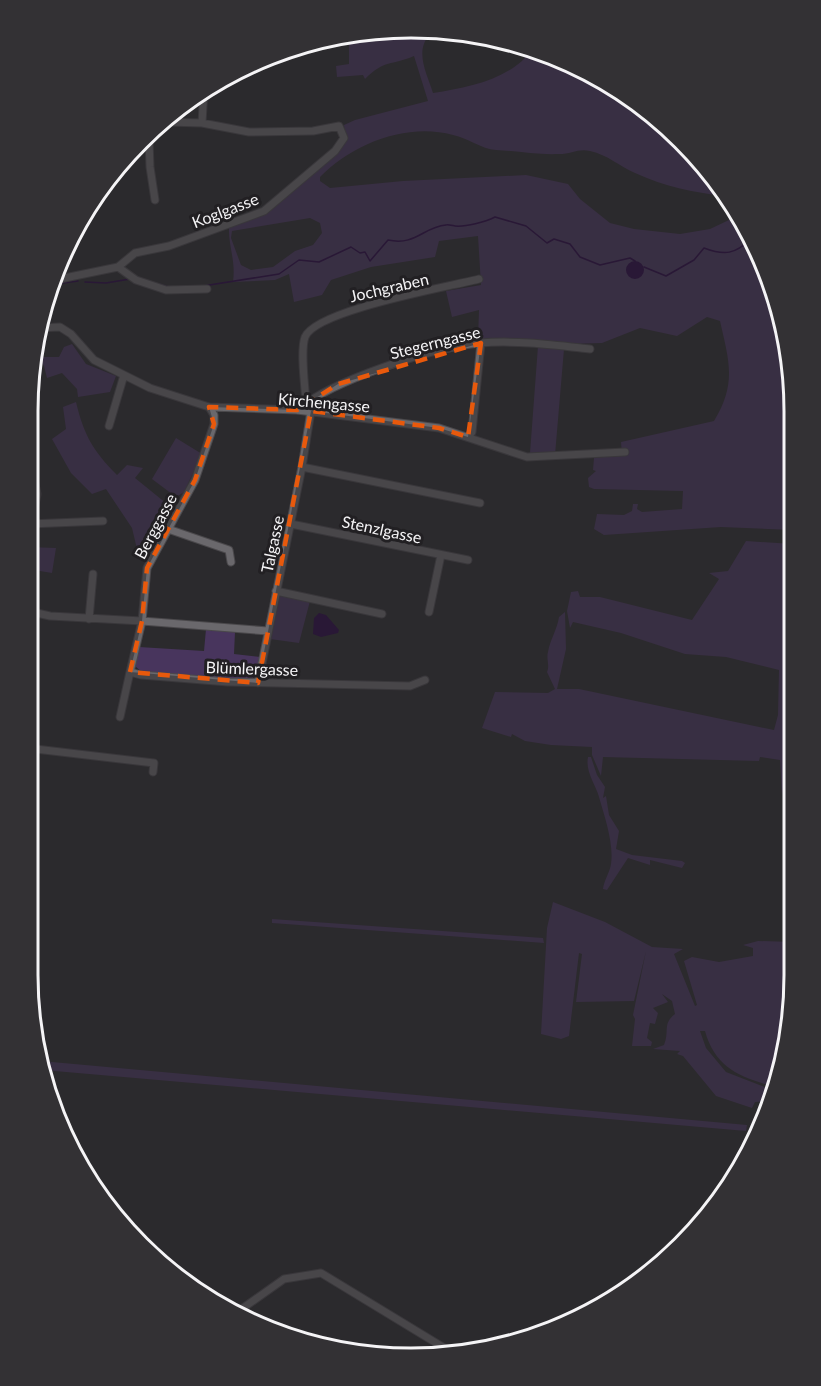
<svg xmlns="http://www.w3.org/2000/svg" width="821" height="1386" viewBox="0 0 821 1386" font-family="Lato,sans-serif">
<rect width="100%" height="100%" fill="#2b2a2d"/>
<path fill="#48355d" fill-rule="evenodd" d="M349,34H430C414,52 427,73 433,93C465,88 502,81 525,58L519,48L624,92L699,157L727,197C694,192 665,187 635,173C619,166 608,155 590,151C579,148 571,154 559,154C538,155 517,151 496,150C481,149 468,138 453,135C407,122 352,144 320,177V181L330,188L403,181L526,175L568,184L580,199L610,223L634,229L680,234L710,229L729,220L733,206L743,219L781,311L793,385V530L721,527L604,535L594,529L597,514L624,515L632,511L633,504H638L637,509L642,512L682,509L683,491L594,489L589,487L588,478L596,471L593,470L594,458L622,455L621,442L714,421C737,383 729,361 720,321L707,317L677,336L640,328L602,343L566,344L523,339H478L479,310L452,317L446,291L481,285L478,236L439,241L435,257L371,267L331,280L322,295L294,302L289,274L275,280L233,282C236,260 228,246 229,226L260,215L278,204L341,148L345,136L344,125L355,120L428,101L414,56C391,66 385,59 365,79L363,75L337,77L336,66L349,64ZM310,218L320,223L322,233L313,245L295,251L273,267L251,270L241,265L231,238L232,231Z
M72,344L86,364L116,376L110,392L78,397L77,389L62,373L47,378L44,366L35,351L42,357H59L64,347Z
M538,346L564,349L555,455L530,453Z
M76,402C84,435 93,451 117,475L127,465L143,468L135,478L172,508L147,554L137,549L132,528L106,489L92,494L71,473L52,439L66,429L63,407Z
M176,438L202,454L184,492L176,497L152,479Z
M746,541L793,544V761L786,763L782,795L780,760L760,757L759,761L603,757L601,776L592,755V747L551,745L525,741L512,734L511,737L482,728L495,692L548,693L555,689L547,672C550,665 546,659 548,652C550,640 557,630 559,617L565,612L566,649L557,689H579L774,730L778,715L779,670L726,657L685,654L621,633L573,622L570,628L567,611L571,592L578,591L580,597H600L692,620L719,579L709,573L728,571Z
M28,547L56,548L52,573L28,569Z
M283,595L310,601L299,643L270,639L279,597Z
M206,629L235,632L234,654L260,657L256,674L251,679L144,674L135,666L139,647L204,651Z
M588,757H591L597,775L605,787L603,798L606,796L609,815L619,831L616,849L632,855L682,861L685,863L682,868L650,860V865L628,858L607,890L603,889C604,880 610,872 611,864C614,844 605,818 599,797C596,785 585,772 588,757Z
M553,902L605,922L652,947L683,949L674,954L695,1006L697,1005L684,961L692,957L719,962L753,956V948L743,945L758,941L793,942V1001L776,1087C741,1078 715,1068 705,1031H700L706,1048L726,1072L775,1091L773,1101L755,1102L752,1108L716,1096L683,1056L677,1054L680,1051L653,1049L664,1045C670,1031 662,1024 675,1014L672,1001L662,994L668,1002L653,1008L658,1013L655,1024L650,1023L647,1038L652,1042L651,1046H632L635,1019L633,1015L646,951L634,1001L576,1002L582,954L579,953L569,1036L561,1039L541,1034L547,928Z
M272,919L543,938L544,943L272,923Z
M41,1060L52,1062L747,1125L746,1131L43,1070Z"/>
<path fill="#260340" d="M626 270a9 9 0 1 1 18 0a9 9 0 1 1-18 0Z
M319,613L326,615L339,630L338,633L321,637L313,634L314,618Z"/>
<g fill="none" stroke-linecap="round" stroke-linejoin="round">
<path stroke="#260340" stroke-width="1.5" d="M644,267L666,276L694,260L704,248C725,256 735,254 751,239
M85,282L106,283L130,279
M159,284L169,287
M48,285L78,281
M203,286L279,274L299,260L319,262L351,247L360,253L365,252L370,261L388,240C416,246 423,227 446,225C447,224 454,226 455,226C466,227 485,222 495,217L526,226L547,243L554,239L570,244L580,257L600,265L630,258L635,261
M29,499V489"/>
<g stroke="#4a484b" stroke-width="9">
<path id="street" d="M202,123L204,89
M149,140L150,167L155,200
M118,267L135,253L169,246L264,211L335,151L344,138L339,126L313,131L249,132L202,123L167,122
M50,281L118,267L136,280L166,290L207,289
M39,328L60,327L71,334L94,360L150,388L209,407L297,410L439,428L527,457L625,452
M306,402C305,386 300,351 305,337C316,310 448,287 479,279
M297,410C333,380 434,347 480,343C517,340 554,345 590,349
M109,426L124,375
M468,437L472,432L481,343
M302,467L480,503
M29,524L103,521
M291,524L468,560
M168,529L229,550L231,562
M276,591L382,614
M28,611L50,616L142,621L147,568L195,480L214,424V415L209,407
M429,612L441,555
M89,619L93,574
M268,631L142,621L130,672L141,675L228,682L410,686L425,680
M258,683L302,467L311,411
M120,717L130,672
M27,748L154,763L153,772
M236,1313L284,1279L321,1273L451,1352"/>
</g>
<g stroke="#4a484b" stroke-width="13">
<path id="secondary" d="M28,530L35,494L28,460"/>
</g>
<use href="#street" stroke="#6a686c" stroke-width="7"/>
<use href="#secondary" stroke="#6a686c" stroke-width="10"/>
</g>
<path d="M0 0H821V1386H0ZM481,343L468,437L439,428L311,411L258,683L130,672L142,621L147,568L195,480L214,424L209,407L297,410L338,384Z" fill="#2b2a2d" fill-opacity=".55" fill-rule="evenodd"/>
<path fill="none" stroke="#e8590c" stroke-width="4.5" stroke-dasharray="12 8" stroke-linejoin="round" d="M481,343L468,437L439,428L311,411L258,683L130,672L142,621L147,568L195,480L214,424L209,407L297,410L338,384Z"/>
<g text-anchor="middle" dominant-baseline="central" stroke-width="6" stroke-linejoin="round" paint-order="stroke">
<g font-size="16" fill="#f5f4f6" stroke="#222023">
<text transform="translate(225 210) rotate(-21)">Koglgasse</text>
<text transform="translate(389 287) rotate(-13)">Jochgraben</text>
<text transform="translate(435 342) rotate(-14)">Stegerngasse</text>
<text transform="translate(324 402) rotate(5)">Kirchengasse</text>
<text transform="translate(155 526) rotate(-62)">Berggasse</text>
<text transform="translate(382 529) rotate(12)">Stenzlgasse</text>
<text transform="translate(272 544) rotate(-78)">Talgasse</text>
<text transform="translate(252 668) rotate(2)">Blümlergasse</text>
</g>
</g>
<path d="M0 0H821V1386H0ZM411 38H411A373 373 0 0 1 784 411V975A373 373 0 0 1 411 1348H411A373 373 0 0 1 38 975V411A373 373 0 0 1 411 38Z" fill="#333134" fill-rule="evenodd"/>
<path fill="none" stroke="#f5f4f6" stroke-width="3" d="M411 38H411A373 373 0 0 1 784 411V975A373 373 0 0 1 411 1348H411A373 373 0 0 1 38 975V411A373 373 0 0 1 411 38Z"/>
</svg>
